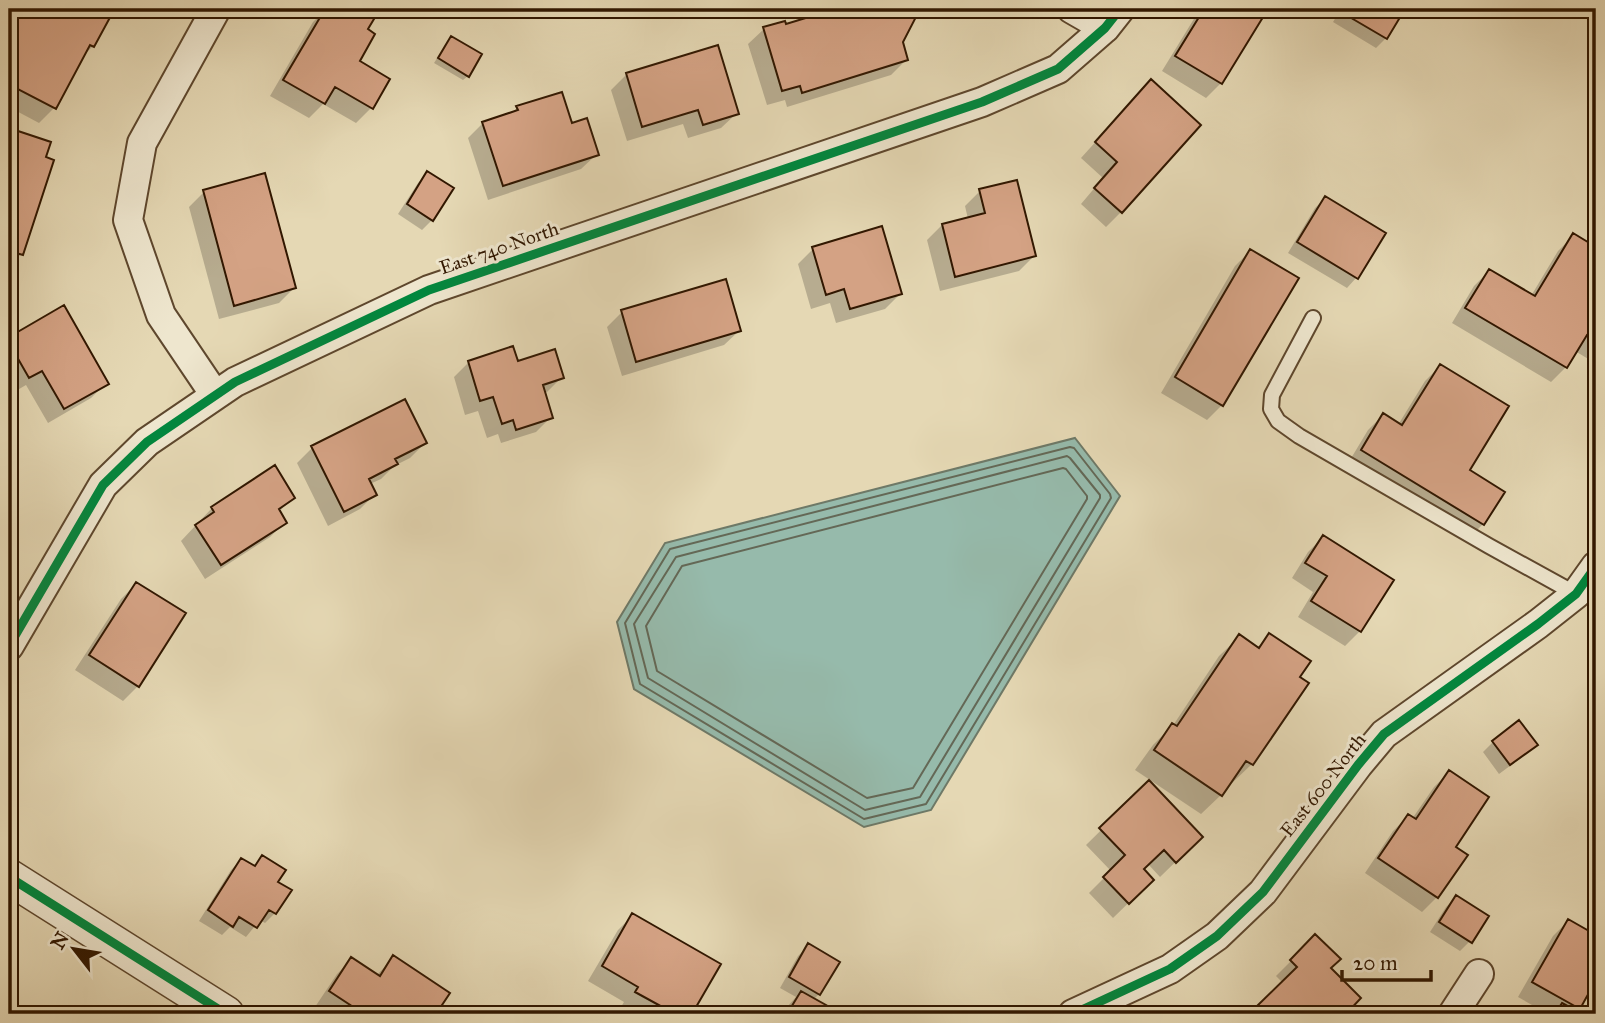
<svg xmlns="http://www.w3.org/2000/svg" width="1605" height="1023" viewBox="0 0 1605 1023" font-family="'IM FELL Great Primer',serif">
<rect width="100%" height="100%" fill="#e5d8b4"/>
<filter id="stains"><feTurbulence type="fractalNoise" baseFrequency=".00286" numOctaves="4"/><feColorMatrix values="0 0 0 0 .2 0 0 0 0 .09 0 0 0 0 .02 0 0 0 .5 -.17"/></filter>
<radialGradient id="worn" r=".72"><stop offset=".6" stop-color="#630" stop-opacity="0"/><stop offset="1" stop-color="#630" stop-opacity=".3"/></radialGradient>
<path fill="#96baab" stroke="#6e7967" stroke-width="2" d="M1075,438L1120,496L931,810L864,827L634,689L617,622L665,543Z"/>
<path fill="#0003" d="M19,9H107L112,11L93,46L82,57L54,108L39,123L9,107V19Z
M326,9H378L366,30L357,62L388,80L371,108L356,123L323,104L309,118L270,96L313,22Z
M830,9H902L915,15L901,42L906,60L891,75L787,107L785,100L767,105L748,44L764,29L785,27L824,14Z
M1200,9H1266L1221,83L1206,98L1162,71Z
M1341,9H1403L1386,38L1376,48L1333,22Z
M451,38L468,76L463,80L434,63L447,43Z
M717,47L737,113L721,128L688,138L683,124L627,141L611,90L626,75Z
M1136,97L1121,212L1106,227L1081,204L1103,178L1081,158Z
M517,108L571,125L597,154L581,169L488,200L468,138L483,123L511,114Z
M9,130L49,143L21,254L9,267Z
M428,173L432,220L422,230L398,214L418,183Z
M980,191L1034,256L1019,271L940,291L927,240L942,225L968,219L965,206Z
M204,192L294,288L279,303L219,319L189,207Z
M1325,198L1384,234L1356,278L1347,288L1288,253L1315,208Z
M1573,236L1596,249V354L1590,360L1575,351L1566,367L1551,382L1452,323L1474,286L1489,271L1531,296L1558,251Z
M813,249L900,294L885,309L836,323L830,303L811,309L798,264Z
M1250,251L1222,405L1207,420L1161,393L1235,266Z
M63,308L106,383L91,398L48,423L26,385L14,392L9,383V339Z
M622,312L740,330L724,345L622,376L607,327Z
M469,362L516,363L562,377L547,392L543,393L551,417L536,432L501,443L498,434L487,438L478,411L465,415L454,377Z
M1440,366L1483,524L1468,539L1347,465L1368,430L1383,415L1398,425L1425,381Z
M425,443L410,458L394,466L381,479L370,484L375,494L360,509L328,526L297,463L312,448Z
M274,468L293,497L279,512L285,522L270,537L205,579L181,541L212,508Z
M1323,537L1360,631L1345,646L1298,617L1313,592L1292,578L1308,552Z
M136,584L138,686L123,701L75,670L121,599Z
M1269,635L1297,678L1252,764L1232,783L1230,782L1221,795L1201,814L1135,770L1153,745L1174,724L1219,656L1239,637L1256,649Z
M1519,723L1535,744L1526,754L1499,774L1483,752L1493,742Z
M1449,772L1437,897L1422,912L1365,873L1393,831L1408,816L1412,819L1434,787Z
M1149,783L1201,837L1160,877L1148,864L1142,869L1152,880L1113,918L1089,893L1111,871L1086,845Z
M263,857L276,882L275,913L265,923L260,920L246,937L230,927L222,935L199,921L231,870L241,860L253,867Z
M1456,897L1470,941L1460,951L1430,932L1446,907Z
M633,915L718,965L690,1014H634L621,1007L624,1002L588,981L618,930Z
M1568,921L1596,937V995L1588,990L1574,1012L1578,1014H1548L1518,997L1553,936Z
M1315,937L1329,969L1359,998L1343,1014H1252L1283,983L1276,976Z
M808,946L819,994L813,1000L839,1014H782L786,1008L796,997L780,988L798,956Z
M394,957L448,993L434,1014H327L315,1007L337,974L352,959L376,976Z"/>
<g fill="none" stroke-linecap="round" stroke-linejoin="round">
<path stroke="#646856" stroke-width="2" d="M1070,447L1074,448L1110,494L1111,498L926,804L864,819L640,684L625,623L670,549Z
M1067,456L1070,458L1100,495V498L920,797L865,810L648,678L634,624L676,557Z
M1063,468L1066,469L1087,496V499L913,788L867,798L657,671L646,626L682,566Z"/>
</g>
<path fill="#d4a284" stroke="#311700" stroke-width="2" d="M20,9L38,10L39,9H111L114,10L94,47L90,45L56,109L16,88L11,98L9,97V29Z
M325,9H380L368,29L375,34L360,61L390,79L373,109L335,87L325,104L283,80Z
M831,9H906L917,15L903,42L908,60L802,93L800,86L782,91L763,27L785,21L786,24L832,10Z
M1204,9H1268L1222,84L1175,56Z
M1343,9H1405L1387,39L1341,12Z
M451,36L482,54L469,77L438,58Z
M718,45L739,114L703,125L698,110L642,127L626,73Z
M1151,79L1201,125L1122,213L1094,188L1117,162L1095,142Z
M562,92L572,123L587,118L599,155L503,186L482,122L518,110L516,106Z
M9,128L51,142L46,157L54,160L23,255L9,251Z
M427,171L454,188L433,221L407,204Z
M265,173L296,288L234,306L203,190Z
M1017,180L1036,256L955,277L942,224L985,213L979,189Z
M1325,196L1386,233L1358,279L1297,242Z
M882,226L902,294L850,309L844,289L826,295L812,247Z
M1573,233L1596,247V340L1587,335L1567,368L1465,308L1489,269L1535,296Z
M1250,249L1299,278L1223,406L1175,377Z
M726,279L741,331L636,362L621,310Z
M64,305L109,384L64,409L42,371L29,378L9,343V337Z
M513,346L518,361L555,349L564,378L543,385L553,418L516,430L513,420L502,424L493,397L480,401L468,361Z
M1440,364L1509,406L1470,470L1505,492L1484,525L1361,450L1383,413L1402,425Z
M405,399L427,443L395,459L398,464L369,479L377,495L344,512L311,446Z
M275,465L295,498L279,509L287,523L221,565L195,525L214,512L211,507Z
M1323,535L1394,580L1361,632L1311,601L1327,576L1305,563Z
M136,582L186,613L139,687L89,655Z
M1269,633L1311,661L1300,677L1309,683L1253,765L1246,761L1222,796L1154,750L1172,723L1177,726L1239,634L1259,648Z
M1519,720L1538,745L1510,765L1492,741Z
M1449,770L1489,797L1456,847L1468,855L1438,898L1378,858L1408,814L1416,819Z
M1149,780L1203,837L1176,863L1164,850L1144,869L1154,880L1129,904L1103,877L1125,855L1099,828Z
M262,855L286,870L278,882L292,890L276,914L269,910L257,928L239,917L233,927L208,910L241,858L255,866Z
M1456,895L1489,916L1472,943L1439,922Z
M632,913L721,964L692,1014H675L635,992L638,987L602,966Z
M1568,919L1596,935V980L1580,1009L1532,982Z
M1315,934L1341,959L1331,968L1361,998L1346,1014H1331L1327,1010L1324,1014H1262L1255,1008L1297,967L1290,960Z
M808,943L840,962L820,995L789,977Z
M393,955L450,993L436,1014H364L329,991L351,957L380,976Z
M801,991L842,1014H787Z
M1562,1003L1582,1014H1555Z"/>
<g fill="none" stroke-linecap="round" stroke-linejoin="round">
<g stroke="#5e472d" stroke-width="18">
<path id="service" d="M1313,318L1272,395L1271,409L1278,421L1299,436L1489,546L1576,594"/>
</g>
<g stroke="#5e472d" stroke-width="32">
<path id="minor" d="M1072,9L1105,28
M215,395L161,315L128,220L142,143L216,9
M9,646L103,485L147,442L235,382L429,290L982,102L1058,69L1105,28L1120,9
M1073,1014L1170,969L1217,936L1263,892L1358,765L1384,734L1538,624L1576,594L1596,566
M1453,1014L1479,974"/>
</g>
<g stroke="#5e472d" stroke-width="38">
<path id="tertiary" d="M9,877L226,1014"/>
</g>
<use href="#service" stroke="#eee6ce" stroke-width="14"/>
<use href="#minor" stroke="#eee6ce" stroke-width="28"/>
<use href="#tertiary" stroke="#eee6ce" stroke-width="35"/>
<g stroke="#eee6ce" stroke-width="13">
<path id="cycleway" d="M9,646L103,485L147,442L235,382L429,290L982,102L1058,69L1105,28L1120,9
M9,877L226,1014
M1073,1014L1170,969L1217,936L1263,892L1358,765L1384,734L1538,624L1576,594L1596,566"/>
</g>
<use href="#cycleway" stroke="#00873e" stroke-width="9"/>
</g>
<g text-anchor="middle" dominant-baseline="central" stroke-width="6" stroke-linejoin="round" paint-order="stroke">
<g font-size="19" fill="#311700" stroke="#eee6ce">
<text transform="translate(499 248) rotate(-19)">East 740 North</text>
<text transform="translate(1323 785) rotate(-52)">East 600 North</text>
</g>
</g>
<rect width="1605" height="1023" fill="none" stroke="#e5d8b4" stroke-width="35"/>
<rect x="10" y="10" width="1584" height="1002" fill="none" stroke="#311700" stroke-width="3.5"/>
<rect x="18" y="18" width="1570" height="988" fill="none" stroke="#311700" stroke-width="2"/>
<g transform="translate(74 949) rotate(301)" stroke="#eee6ce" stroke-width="5" paint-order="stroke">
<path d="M0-5L12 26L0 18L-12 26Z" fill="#311700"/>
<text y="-10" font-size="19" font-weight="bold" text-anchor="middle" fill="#311700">N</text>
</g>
<path d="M1342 970v10h89v-10" fill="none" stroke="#311700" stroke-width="3.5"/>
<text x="1353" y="970" font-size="21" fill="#311700" stroke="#eee6ce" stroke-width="5" paint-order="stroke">20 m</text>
<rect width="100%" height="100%" filter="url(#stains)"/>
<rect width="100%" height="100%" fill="url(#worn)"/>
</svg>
